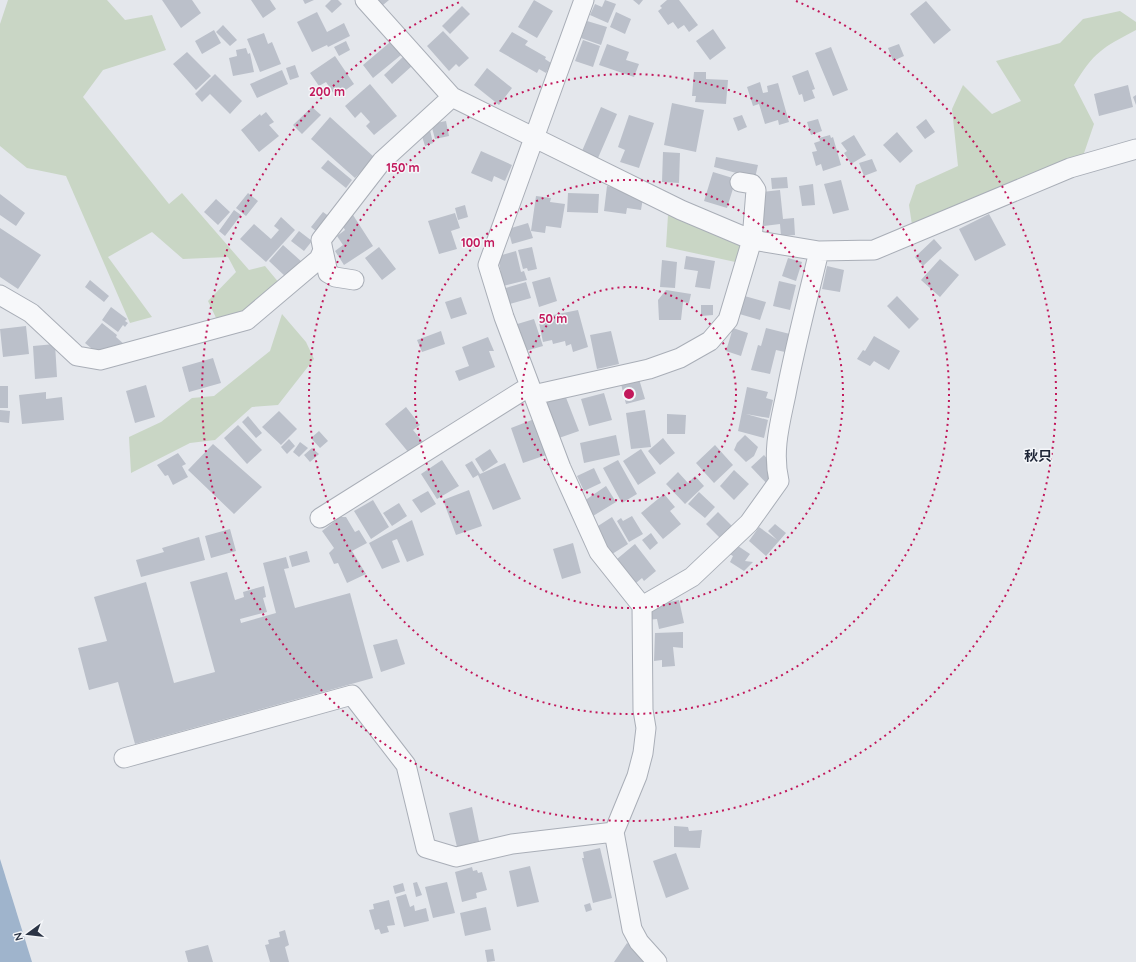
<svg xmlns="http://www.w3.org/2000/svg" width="1136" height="962" viewBox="0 0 1136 962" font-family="Quicksand,'Noto Sans JP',sans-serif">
<rect width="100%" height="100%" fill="#e4e7ec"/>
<path fill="#c9d6c5" d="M8,0H107L125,20L152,15L166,50L103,70L83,97L169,204L182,193L249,270L265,266L280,284L240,316L217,320L208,301L236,272L228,257L183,259L152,232L108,257L152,317L130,323L66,176L27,168L0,146V24Z
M1120,11L1136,22V30C1102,48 1094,52 1074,85L1094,124L1082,159L912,225L909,205L916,185L958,166L952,109L963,85L992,114L1021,101L996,61L1060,43L1083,19Z
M668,215L745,245L740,263L666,247Z
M282,314L306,342L314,359L278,405L252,407L215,440L190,443L131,473L129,437L161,422L192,398L214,396L270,351Z"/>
<path fill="#9fb4cc" d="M0,859L32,962H0Z"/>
<path fill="#bbc0ca" d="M162,0H192L201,13L181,28Z
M251,0H270L276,9L263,18Z
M303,0H314L305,4Z
M331,0H338L342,4L332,13L325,6Z
M378,0H389L383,5Z
M534,0L553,11L537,38L518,27Z
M605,0L616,4L608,23L590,15L595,4L602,7Z
M633,0H643L639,5Z
M667,0H679L698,25L689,32L684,25L678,29L673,22L668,25L658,11L662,8L660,6Z
M926,1L951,30L934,44L910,14Z
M462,6L470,14L450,34L442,26Z
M317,12L327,32L344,23L350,36L328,47L327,45L312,52L297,22Z
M616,12L631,19L625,34L610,27Z
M587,21L607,27L601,45L581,38Z
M223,25L237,40L230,46L216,32Z
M713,29L726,48L710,60L696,41Z
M214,30L221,43L202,54L195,41Z
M443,31L469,58L459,67L456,64L449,71L427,46Z
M512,32L528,41L525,45L546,57L545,59L551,63L546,73L539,69L537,73L499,51Z
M264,33L268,44L272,42L281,64L260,72L247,39Z
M395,38L406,51L373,78L363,65Z
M583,40L600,46L593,67L575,61Z
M346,41L350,50L339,56L334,47Z
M607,44L629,52L626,60L639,64L634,77L599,65Z
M899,44L904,56L893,61L888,48Z
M831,47L848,90L833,96L815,53Z
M246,48L248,54L250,53L254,72L233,76L229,58L237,56L236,50Z
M187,52L211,76L196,90L173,64Z
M405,55L413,65L392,84L384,75Z
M335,56L354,84L336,97L326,82L319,86L310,73Z
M295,65L299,77L290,80L286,68Z
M487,68L512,88L499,105L474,85Z
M282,70L288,84L257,98L250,84Z
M808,70L815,89L812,90L815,98L804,102L802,94L799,95L792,76Z
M694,72H706V79L728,80L726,104L695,102L696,96H692Z
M215,74L242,101L230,114L210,94L202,102L195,94Z
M760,82L763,93L768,92L767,86L778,83L789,122L779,125L778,120L765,124L759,104L753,106L747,87Z
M370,84L397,116L374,135L366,126L370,122L361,112L355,118L345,106Z
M1128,85L1133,107L1099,116L1094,94Z
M1136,95V105L1133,97Z
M672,103L704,110L696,152L664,145Z
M312,107L321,115L302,134L293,125Z
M601,107L617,114L598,158L582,151Z
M266,112L274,122L269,125L279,136L259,152L241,130L260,114L261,116Z
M629,115L654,123L639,168L620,162L625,150L618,147Z
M742,115L747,127L738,131L733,118Z
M330,117L374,157L355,178L311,139Z
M818,119L822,131L811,135L807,122Z
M926,119L935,132L925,139L916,127Z
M446,121L449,136L435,139L431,124Z
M430,130L433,143L425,146L421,133Z
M897,132L913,151L900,163L883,145Z
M830,135L831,138L833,137L841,165L823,171L821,164L816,166L812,152L817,151L814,143L820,141L819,138Z
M854,135L866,155L851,164L844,153L847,151L841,143Z
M481,151L512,165L505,181L494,176L492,182L471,173Z
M663,152L680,153L679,183L662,182Z
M716,157L758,165L755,178L714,167Z
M872,159L877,171L864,176L859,163Z
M328,160L352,180L346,188L321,168Z
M713,172L736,179L727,208L704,201Z
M787,177L788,188L772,189L771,178Z
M841,180L849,210L833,214L824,184Z
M813,184L815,205L802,206L799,186Z
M607,186L629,190V196L643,198L641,210L627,208L626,214L604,211Z
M780,190L783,219L794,218L795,235L781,236L780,224L764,226L761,192Z
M248,193L258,201L246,216L236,208Z
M568,193L599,194L598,213L567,212Z
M0,194L25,213L16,226L0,215Z
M536,196L551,198L550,202L565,204L561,228L546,226L545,233L531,231Z
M216,199L230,212L218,225L204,212Z
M465,205L468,217L458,220L455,208Z
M234,210L241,215L225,236L219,231Z
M323,212L330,217L318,233L311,227Z
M455,213L460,228L451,231L457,249L439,254L428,221Z
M989,214L1006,245L975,261L959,229Z
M353,215L373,246L344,265L335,251L343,245L337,236L345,230L341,223Z
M281,217L295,230L266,262L240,239L254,224L271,239L279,230L274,226Z
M528,223L533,238L512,244L508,229Z
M0,228L41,255L18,289L0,277Z
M299,231L312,241L304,251L291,241Z
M934,239L942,248L923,266L915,257Z
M283,245L302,262L287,278L269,261Z
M379,247L396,269L382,280L365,258Z
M532,247L537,269L528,271L527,268L523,269L518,250Z
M516,251L521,272L524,271L527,280L503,286L498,256Z
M686,256L715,261L710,289L695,287L698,271L684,269Z
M788,258L802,262L796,281L782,276Z
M940,259L959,275L940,297L921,280Z
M662,260L677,262L675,288L660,287Z
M827,266L844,270L840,292L822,289Z
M550,277L557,301L539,307L532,282Z
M90,280L109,296L104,302L85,287Z
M779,281L796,285L790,310L773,306Z
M526,282L531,298L506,305L502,289Z
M666,290L691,294L689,303L683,302L681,320H659L658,300Z
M741,295L766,302L760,320L736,313Z
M897,296L919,319L909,329L887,306Z
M461,297L467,314L451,319L445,302Z
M701,305H713V315L701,316Z
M111,307L127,319L125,321L128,323L125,327L123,325L118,332L102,320Z
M578,310L588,347L573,352L571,344L566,346L565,341L553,344L552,340L543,342L538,318Z
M534,319L543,346L522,352L514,325Z
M102,323L117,335L116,337L125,345L103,358L85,343Z
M26,326L29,354L3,357L0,329Z
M733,328L748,333L741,356L726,351Z
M766,328L790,334L785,352L776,350L770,374L751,370L758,345L761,346Z
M441,331L445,344L422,352L417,340Z
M611,331L619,364L597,369L590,335Z
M874,336L900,351L889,370L874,361L870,366L857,359L863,350L865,351Z
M488,337L494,351H489L495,367L459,381L455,371L469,366L462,347Z
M55,344L57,377L35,379L33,346Z
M213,358L221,383L189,392L182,367Z
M639,379L645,399L626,404L621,384Z
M146,385L155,417L135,423L126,391Z
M0,386H8V408H0Z
M747,387L768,392L766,398L773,400L769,418L746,414L768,420L764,438L738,431Z
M46,392V399L62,397L64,420L22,424L19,395Z
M604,393L612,420L589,426L581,399Z
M565,395L579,431L559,438L545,403Z
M406,407L420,425L413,430L423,442L409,453L385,424Z
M0,410L10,411L9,423L0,422Z
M645,410L651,447L631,449L626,413Z
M279,411L297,429L281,445L262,427Z
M667,414L686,415L685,434H667Z
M248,416L262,433L256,438L242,422Z
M537,418L549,454L523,463L511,428Z
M238,425L262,450L247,464L224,438Z
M319,431L328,441L320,448L311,438Z
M616,435L620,455L584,463L580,443Z
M745,435L758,447L754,456L746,462L734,450L737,443Z
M663,438L675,453L660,465L648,451Z
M289,439L295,446L287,454L281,447Z
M300,442L308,448L299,457L293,452Z
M213,444L262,487L234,514L188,470Z
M715,445L733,465L714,483L696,463Z
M312,448L319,454L310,462L304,455Z
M490,449L498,462L483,472L475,459Z
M641,449L656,473L638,485L623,461Z
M178,453L186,464L182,466L188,477L173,485L168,475L165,476L157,465Z
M764,455L776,469L770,487L751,467Z
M442,460L459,486L437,499L421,474Z
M618,460L637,494L622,503L603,468Z
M472,461L480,474L505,463L521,499L493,510L478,475L473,478L465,465Z
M594,468L601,483L584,491L577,476Z
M734,470L749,484L734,500L720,486Z
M678,472L688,483L695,476L704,486L685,504L666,484Z
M606,486L616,502L593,516L584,501Z
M469,490L482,526L456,535L443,500Z
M428,491L436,504L421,513L412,500Z
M699,492L715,507L705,518L688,504Z
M664,494L675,507L670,511L681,524L663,539L641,513Z
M373,500L389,527L371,539L354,511Z
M399,503L407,516L392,526L383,513Z
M718,512L734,528L722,540L706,524Z
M632,516L643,534L629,542L617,521L621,518L623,521Z
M340,517H346L355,532L359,530L367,543L352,551L366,574L347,583L338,563L334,564L329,553L334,548L322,531Z
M612,517L628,544L609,556L598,526Z
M412,520L424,555L407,562L397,539L392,541L400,562L382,569L369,543Z
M775,524L786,533L766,556L749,541L759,527L777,540L768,531Z
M230,529L236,551L211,558L205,536Z
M651,533L658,543L650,550L642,540Z
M199,537L205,560L141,577L136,560L164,552L162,548Z
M573,543L581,573L562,579L553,549Z
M635,544L656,571L644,581L642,578L636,583L617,559Z
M735,544L750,554L745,561L753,562L744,571L730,562L733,556L728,553Z
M307,551L310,562L292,567L289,556Z
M286,557L289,568L284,569L295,608L350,593L373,678L135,744L118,682L89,690L78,648L107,641L94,597L146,582L174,683L215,672L190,582L227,572L235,600L244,597L243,592L264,586L266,597L263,598L267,612L240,619L241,623L276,613L263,563Z
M679,600L684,623L659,629L657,619L647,620L645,607Z
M683,632V648L673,647L675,666L662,667V660L654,661L655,633Z
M397,639L405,664L381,672L373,645Z
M472,807L479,841L457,847L449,813Z
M674,826L688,827L689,831L702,830L700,848L674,847Z
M600,848L612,898L593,903L582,858H584L583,852Z
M676,853L689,889L666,898L653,861Z
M530,866L539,902L517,907L509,871Z
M472,867L473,871L477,870L478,873L482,872L487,890L476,893L477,898L462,902L455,872Z
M417,882L422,895L416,897L413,883Z
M447,882L455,913L433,918L425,887Z
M403,883L405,891L395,894L393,886Z
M406,894L410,907L414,905L415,911L426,908L429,921L404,927L396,897Z
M389,900L395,925L387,926L389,932L381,934L379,929L375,930L369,910L374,909L373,904Z
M590,903L592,910L586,912L584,905Z
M486,907L491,930L465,936L460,913Z
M285,930L289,945L285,947L289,962H270L265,945L269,944L268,940L280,937L279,932Z
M627,943L651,959L649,962H614Z
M208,945L213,962H188L185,951Z
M493,949L495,961L487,962L485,950Z"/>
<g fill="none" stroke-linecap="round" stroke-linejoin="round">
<g stroke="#a9aeb7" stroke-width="21">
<path id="minor" d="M365,0L452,97L681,210L752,240L819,251L874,250L1070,168L1136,149
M584,0L488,265L504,317L561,468L599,552L642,606L643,710L646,728L643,753L637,776L614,832L632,929L639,942L657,962
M323,250L328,273L335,277L354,280
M0,295L31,313L77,356L100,360L247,320L319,259L323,250L321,240L382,161L452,97
M533,395L649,369L680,358L710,341L728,320L752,240L756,190L752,184L740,182
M320,518L530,386
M642,606L692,577L749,523L779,481C772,451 780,423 786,394C795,346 808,298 819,251
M124,758L352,695L406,765L426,848L456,857L512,844L614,832"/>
</g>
<use href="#minor" stroke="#f7f8fa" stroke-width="19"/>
</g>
<g fill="none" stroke="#c2185b" stroke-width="2" stroke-dasharray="2 4">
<circle cx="629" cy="394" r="107"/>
<circle cx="629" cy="394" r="214"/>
<circle cx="629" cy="394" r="320"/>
<path d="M796 1A427 427 0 1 1 462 1"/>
</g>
<g text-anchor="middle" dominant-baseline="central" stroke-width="3" stroke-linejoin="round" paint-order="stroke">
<g font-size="14" font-weight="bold" fill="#1d2536" stroke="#f4f6f9">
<text x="1038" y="456">秋只</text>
</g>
</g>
<circle cx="629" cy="394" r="6" fill="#c2185b" stroke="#f4f6f9" stroke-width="2"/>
<g font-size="12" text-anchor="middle" font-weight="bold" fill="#c2185b" stroke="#f4f6f9" stroke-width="3" stroke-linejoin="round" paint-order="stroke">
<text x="327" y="96">200 m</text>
<text x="403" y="172">150 m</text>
<text x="478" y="247">100 m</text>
<text x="553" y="323">50 m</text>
</g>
<g transform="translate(28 934) rotate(255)" stroke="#f4f6f9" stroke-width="3" paint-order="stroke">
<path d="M0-3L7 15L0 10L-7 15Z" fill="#2b3445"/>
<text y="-6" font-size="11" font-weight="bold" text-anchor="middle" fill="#2b3445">N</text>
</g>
</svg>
